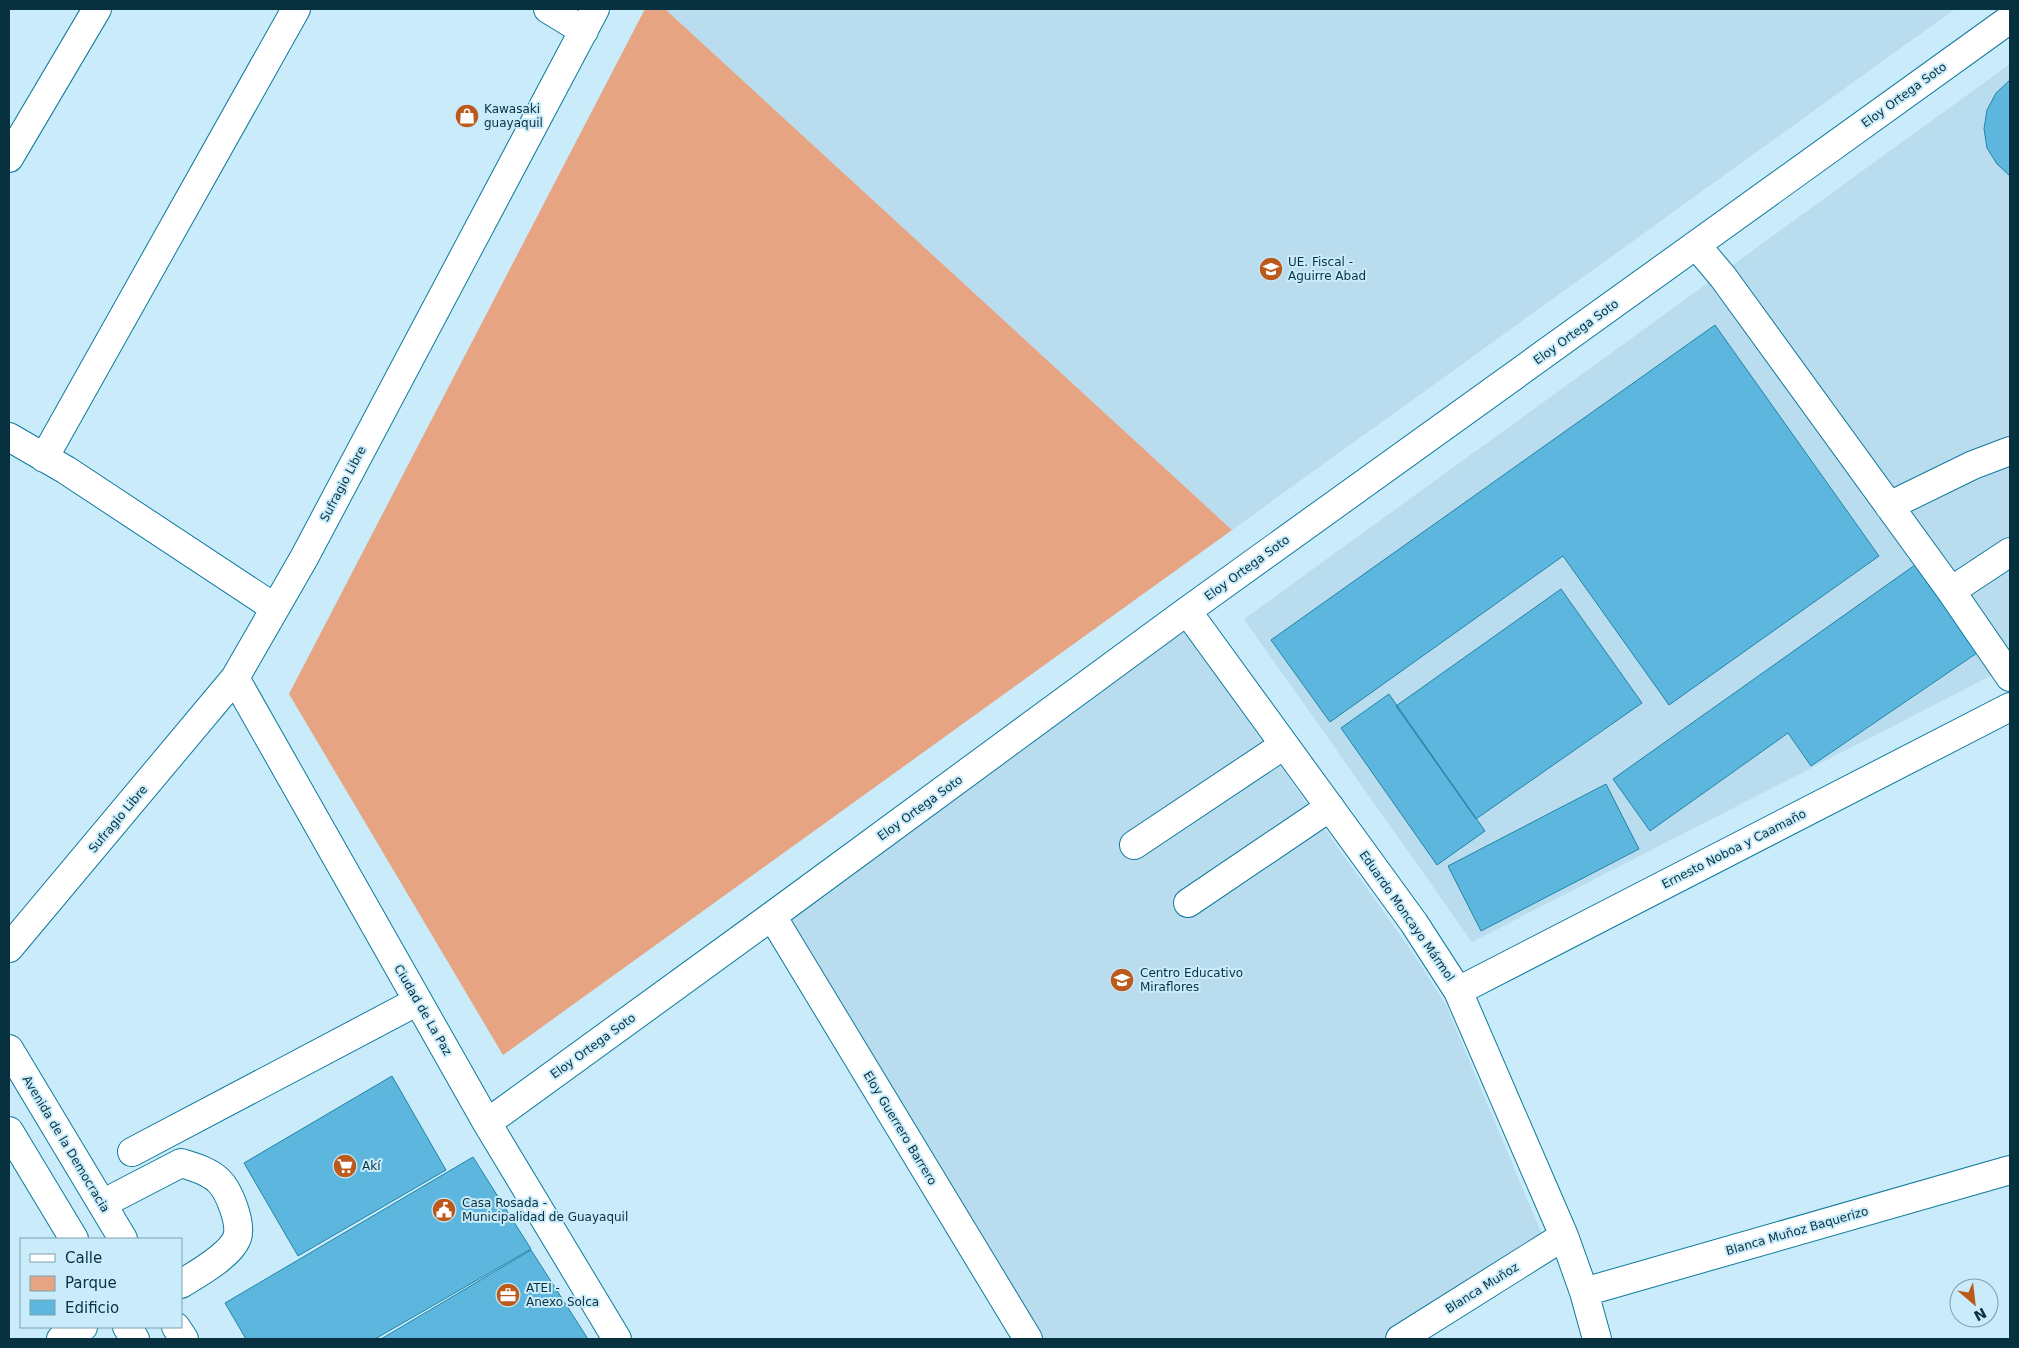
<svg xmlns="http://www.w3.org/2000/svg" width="2019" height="1348" viewBox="0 0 2019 1348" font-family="'DejaVu Sans',sans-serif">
<rect width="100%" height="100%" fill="#c9ebfa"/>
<path fill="#b9ddef" d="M665,9H1955L1232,530Z
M2010,64V666L1472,942L1244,619Z
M1178,622L1415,956L1446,1005L1546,1244L1395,1339H1030L775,917Z"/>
<path fill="#e6a483" d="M645,9H665L1232,530L503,1055L289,694Z"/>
<path fill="#5cb6dd" stroke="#2184a8" d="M2010,80V176L1997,164L1987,148L1984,129L1987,110L1996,93Z
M1715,325L1879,556L1669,705L1563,556L1330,722L1271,640Z
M1915,565L1977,653L1811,766L1788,733L1650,831L1613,779Z
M1561,589L1642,703L1476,819L1396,706Z
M1389,694L1485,831L1437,865L1341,728Z
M1606,784L1639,849L1481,931L1448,866Z
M392,1076L446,1170L298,1256L244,1163Z
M473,1157L531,1249L375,1339H246L225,1303Z
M531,1250L588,1339H381Z"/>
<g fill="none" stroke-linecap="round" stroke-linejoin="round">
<g stroke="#0f7a9e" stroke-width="30">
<path id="minor" d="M548,9L584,31
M9,158L97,9
M1696,245L1723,277L1951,591L2010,677
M9,437L66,470L275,608
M44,458L296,9
M1889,506L1973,465L2010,451
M1951,591L2010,552
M1187,611L1414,923L1458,991L1564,1236L1584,1292L1597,1339
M235,678L487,1123L617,1339
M1134,845L1284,745
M1188,903L1330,807
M772,916L1028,1339
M9,948L235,678L304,558L595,9
M1458,991L2010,707
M9,1049L123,1239
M487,1123L772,916L1187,611L2010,19
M9,1131L74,1239
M132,1152L418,1001
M102,1204L181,1163C194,1167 209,1171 219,1181C229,1191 242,1223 237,1238C230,1256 197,1274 181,1284
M1584,1292L2010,1170
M127,1327L135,1339
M176,1327L184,1339
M61,1339L83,1327
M1400,1339L1564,1236"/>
</g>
<use href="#minor" stroke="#fff" stroke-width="28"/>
</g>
<defs>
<g id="shop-disc" transform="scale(1.25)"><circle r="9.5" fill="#bc5a1c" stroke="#c9ebfa"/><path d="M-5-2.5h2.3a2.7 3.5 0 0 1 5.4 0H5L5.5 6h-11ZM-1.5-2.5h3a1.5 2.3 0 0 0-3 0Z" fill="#fff"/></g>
<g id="school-disc" transform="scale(1.25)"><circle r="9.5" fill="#bc5a1c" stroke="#c9ebfa"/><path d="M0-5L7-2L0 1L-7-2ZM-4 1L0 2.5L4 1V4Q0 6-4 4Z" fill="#fff"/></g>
<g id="supermarket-disc" transform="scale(1.25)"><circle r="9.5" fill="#bc5a1c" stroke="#c9ebfa"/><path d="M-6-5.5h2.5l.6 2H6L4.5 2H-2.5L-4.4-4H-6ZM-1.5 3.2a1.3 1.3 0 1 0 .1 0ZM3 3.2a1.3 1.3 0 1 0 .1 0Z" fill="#fff"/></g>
<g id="civic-disc" transform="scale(1.25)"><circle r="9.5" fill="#bc5a1c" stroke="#c9ebfa"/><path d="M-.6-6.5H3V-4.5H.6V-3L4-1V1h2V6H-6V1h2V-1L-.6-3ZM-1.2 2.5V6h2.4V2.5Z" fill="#fff"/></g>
<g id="office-disc" transform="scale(1.25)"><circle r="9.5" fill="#bc5a1c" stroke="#c9ebfa"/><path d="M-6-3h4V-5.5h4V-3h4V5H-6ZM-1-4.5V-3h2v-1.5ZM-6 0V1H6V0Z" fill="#fff"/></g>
</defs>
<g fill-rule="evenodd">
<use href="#shop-disc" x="467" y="116"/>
<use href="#school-disc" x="1271" y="269"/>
<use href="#school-disc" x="1122" y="980"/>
<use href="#supermarket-disc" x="345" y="1166"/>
<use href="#civic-disc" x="444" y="1210"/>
<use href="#office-disc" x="508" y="1295"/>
</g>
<g text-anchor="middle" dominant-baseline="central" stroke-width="4" stroke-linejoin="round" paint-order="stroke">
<g font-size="12" fill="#083140" stroke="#c9ebfa">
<text transform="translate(1904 95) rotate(-36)">Eloy Ortega Soto</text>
<text transform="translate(1576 332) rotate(-36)">Eloy Ortega Soto</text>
<text transform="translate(343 484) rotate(-62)">Sufragio Libre</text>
<text transform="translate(1247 568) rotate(-36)">Eloy Ortega Soto</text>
<text transform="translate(920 808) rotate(-36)">Eloy Ortega Soto</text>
<text transform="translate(118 819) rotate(-50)">Sufragio Libre</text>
<text transform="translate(1734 849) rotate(-27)">Ernesto Noboa y Caamaño</text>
<text transform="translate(1407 916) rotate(55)">Eduardo Moncayo Mármol</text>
<text transform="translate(423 1010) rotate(60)">Ciudad de La Paz</text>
<text transform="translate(593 1046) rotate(-36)">Eloy Ortega Soto</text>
<text transform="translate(900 1128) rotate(59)">Eloy Guerrero Barrero</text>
<text transform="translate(66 1144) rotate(59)">Avenida de la Democracia</text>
<text transform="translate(1797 1231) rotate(-16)">Blanca Muñoz Baquerizo</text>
<text transform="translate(1482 1288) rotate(-32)">Blanca Muñoz</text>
</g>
<g font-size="12" fill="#083140" stroke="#c9ebfa" text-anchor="start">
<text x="484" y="109">Kawasaki<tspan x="484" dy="14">guayaquil</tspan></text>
<text x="1288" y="262">UE. Fiscal -<tspan x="1288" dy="14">Aguirre Abad</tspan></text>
<text x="1140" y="973">Centro Educativo<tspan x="1140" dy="14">Miraflores</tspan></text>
<text x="362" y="1166">Akí</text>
<text x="462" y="1203">Casa Rosada -<tspan x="462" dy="14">Municipalidad de Guayaquil</tspan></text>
<text x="526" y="1288">ATEI -<tspan x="526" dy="14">Anexo Solca</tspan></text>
</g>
</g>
<rect width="2019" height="1348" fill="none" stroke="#083140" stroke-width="20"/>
<rect x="20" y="1238" width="162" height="90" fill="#c9ebfa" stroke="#7ca1b0"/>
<rect x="30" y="1254" width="25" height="8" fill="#ffffff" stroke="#7ca1b0"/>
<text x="65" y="1263" font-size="15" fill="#083140">Calle</text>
<rect x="30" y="1276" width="25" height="15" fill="#e6a483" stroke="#7ca1b0"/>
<text x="65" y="1288" font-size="15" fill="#083140">Parque</text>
<rect x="30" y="1300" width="25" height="15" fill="#5cb6dd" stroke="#7ca1b0"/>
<text x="65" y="1313" font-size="15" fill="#083140">Edificio</text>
<g transform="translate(1974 1303) rotate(152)"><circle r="24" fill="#c9ebfa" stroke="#7ca1b0"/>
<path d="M0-4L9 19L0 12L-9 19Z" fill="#bc5a1c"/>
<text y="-8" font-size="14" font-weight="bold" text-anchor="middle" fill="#083140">N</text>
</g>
</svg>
